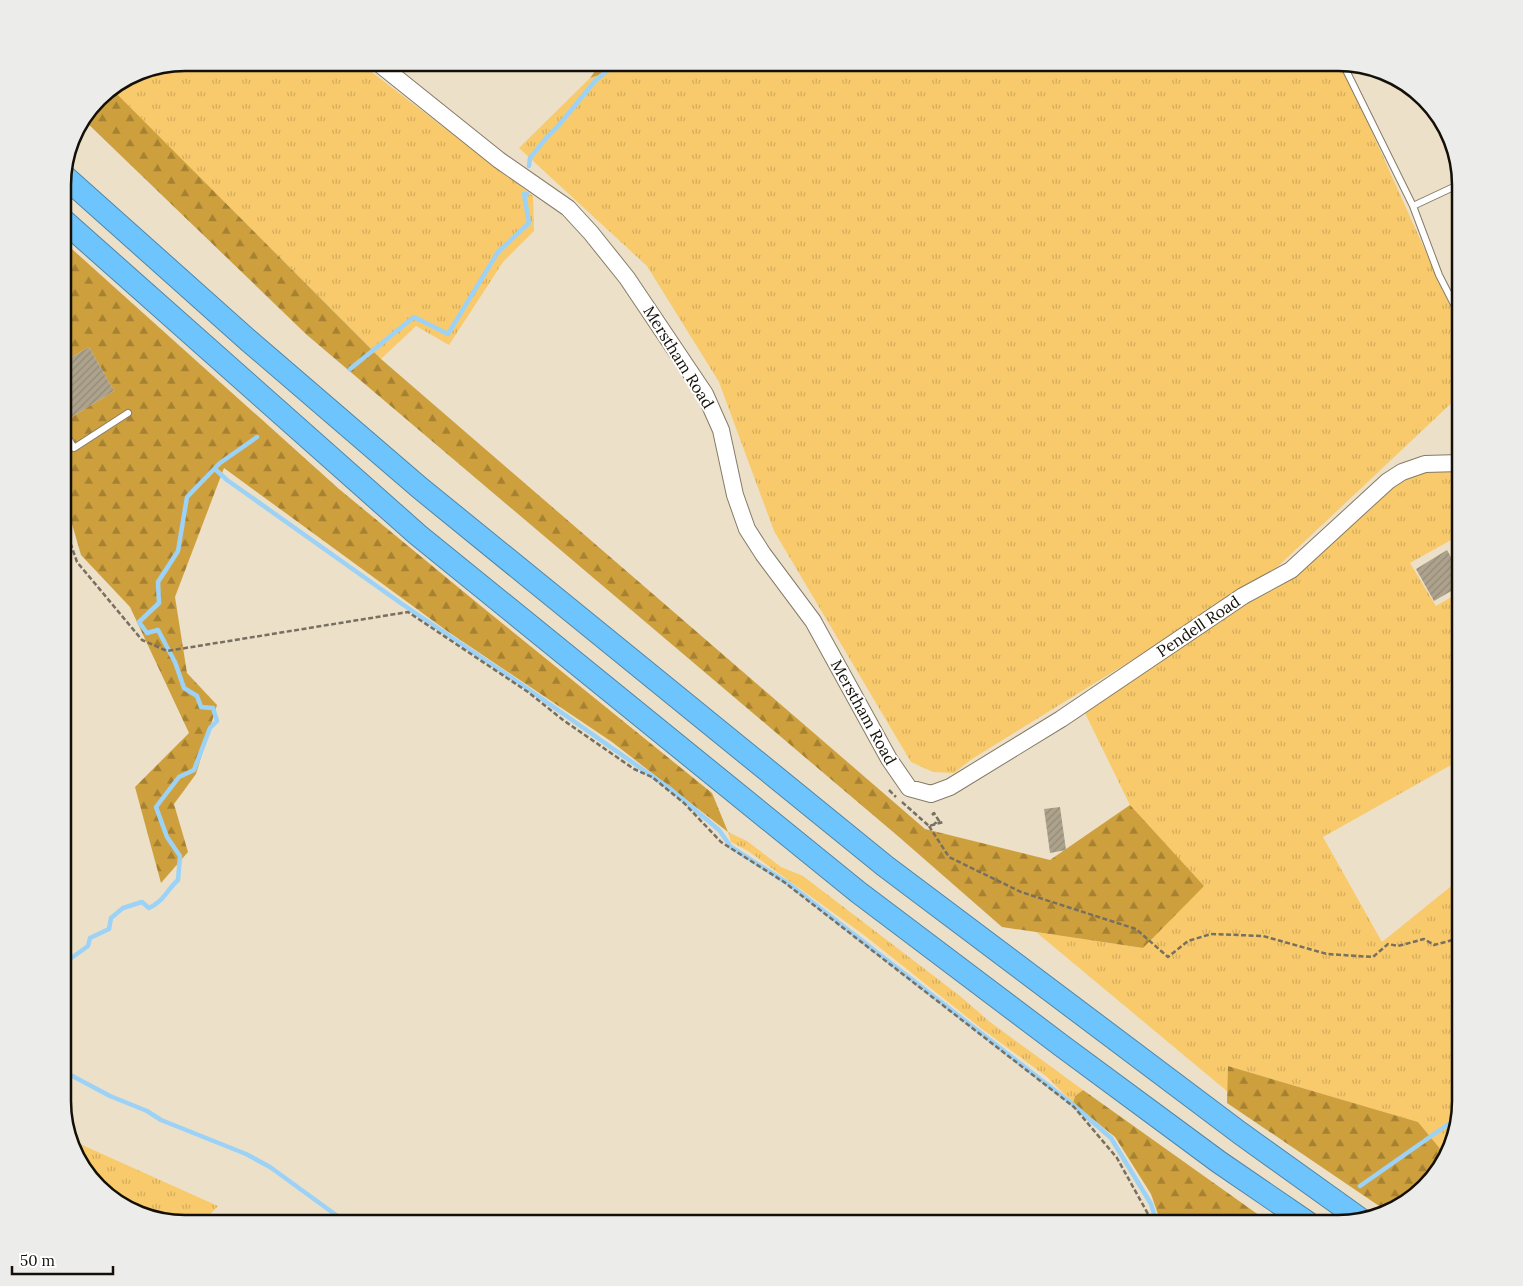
<svg xmlns="http://www.w3.org/2000/svg" width="1523" height="1286" viewBox="0 0 1523 1286" font-family="Lora,serif">
<defs>
<pattern id="grass-tufts" width="24" height="20" patternUnits="userSpaceOnUse" patternTransform="scale(1.25)"><rect width="24" height="20" fill="#f8ca6b"/><path d="M3 7l-1-3M5 7V3M7 7l1-3M15 17l-1-3M17 17v-4M19 17l1-3" fill="none" stroke="#d4ac5b"/></pattern>
<pattern id="forest-firs" width="22" height="20" patternUnits="userSpaceOnUse" patternTransform="scale(1.25)"><rect width="22" height="20" fill="#cea03d"/><path d="M5 1l3.5 6h-7zM16 11l3.5 6h-7z" fill="#a68131"/></pattern>
<pattern id="building-hatch" width="6" height="6" patternUnits="userSpaceOnUse" patternTransform="scale(1.25)"><rect width="6" height="6" fill="#ada28c"/><path d="M-1 1l2-2M0 6l6-6M5 7l2-2" fill="none" stroke="#948a77"/></pattern>
</defs>
<rect width="100%" height="100%" fill="#ece0c9"/>
<path fill="url(#grass-tufts)" d="M186,63H360L533,196L534,231L503,262L449,345L416,326L381,359L112,89L139,72Z
M638,63H1239L1237,71L1260,63H1341L1460,328V395L1268,576L972,759L954,773L933,772L911,762L774,531L719,382L647,266L519,148L590,78Z
M1430,469L1460,470V535L1410,563L1436,606L1460,592V760L1323,837L1382,942L1460,879V1101L1451,1147L1446,1156L1417,1122L1228,1066V1092L1036,932L1143,948L1144,821L1130,805L1084,711L1189,636L1280,585L1358,519L1399,480Z
M728,832L747,841L781,867L803,876L960,996L990,1022L1083,1090L1075,1096L1073,1103L1047,1077L982,1029L864,935L748,851L731,842Z
M71,1140L218,1206L202,1223H185L139,1214L104,1193L75,1155Z"/>
<path fill="url(#forest-firs)" d="M601,63H638L590,78Z
M112,89L381,359L925,829L1050,860L1130,805L1204,886L1143,948L1002,927L899,837L307,335L84,120L104,93Z
M63,241L339,489L487,611L712,793L728,832L612,742L447,631L224,468L175,597L187,673L217,705L196,774L174,804L188,852L161,883L135,787L189,733L130,607L81,555L63,493V406L70,418L114,391L89,347L63,362Z
M1228,1066L1418,1122L1446,1156L1430,1182L1388,1212L1227,1103Z
M1083,1090L1270,1223H1161L1151,1194L1115,1137L1073,1103L1075,1096Z"/>
<g fill="none" stroke-linecap="round" stroke-linejoin="round">
<path stroke="#9dd2f7" stroke-width="4.5" d="M529,166L530,158L547,137L559,125L595,81L616,63
M350,369L414,317L448,334L498,252L529,223L524,194H527
M215,469L227,480L402,604L525,687L669,788L719,830L731,847L789,884L1071,1103L1111,1138L1151,1204L1157,1223
M63,957L70,959L88,946L90,938L109,929L111,918L123,908L142,902L149,908C164,901 166,891 178,880L180,856L167,837L156,807L179,777L194,770L210,728L217,721L213,708L201,707L197,696L184,688L175,662L158,630L147,633L139,622L159,603L158,582L178,551L187,497L220,463L257,437
M63,1071L110,1096L147,1111L161,1120L246,1154L270,1167L347,1223
M1360,1186L1457,1118"/>
</g>
<path fill="url(#building-hatch)" d="M89,347L114,391L70,418L63,406V362Z
M1447,550L1460,573V586L1434,601L1416,569Z
M1060,807L1066,850L1050,853L1044,809Z"/>
<g fill="none" stroke-linecap="round" stroke-linejoin="round">
<g stroke="#857b66" stroke-width="8">
<path id="service" d="M1343,64L1413,206L1439,275L1460,316
M1413,206L1460,184
M63,429L74,448L128,413
M1460,505V487"/>
</g>
<g stroke="#857b66" stroke-width="18">
<path id="tertiary" d="M378,63L499,160L568,208L591,233L627,278L705,394L721,430L735,495L747,529L763,554L813,621L889,759L909,788L931,794L950,787L1061,719L1243,596L1291,570L1388,481L1402,472L1425,464L1460,463"/>
</g>
<g stroke="#4e86a8" stroke-width="24">
<path id="motorway" d="M63,175L249,341L420,488L885,866L1240,1133L1360,1219
M63,220L418,535L858,892L1062,1046L1219,1162L1308,1223"/>
</g>
<path stroke="#776f60" stroke-width="2.5" stroke-dasharray="5 2.5" stroke-linecap="butt" d="M63,522L77,562L142,640L167,651L408,612L528,692L563,720L634,769L652,777L684,803L721,842L784,882L1074,1107L1117,1158L1153,1223
M889,790L896,797
M902,802L929,826L943,822
M932,815L934,813L939,821L934,824
M929,826L949,857L1021,892L1136,929L1168,957L1188,941L1211,934L1263,936L1327,954L1373,957L1388,944L1398,946L1424,939L1434,945L1460,938"/>
<use href="#service" stroke="#fff" stroke-width="6"/>
<use href="#tertiary" stroke="#fff" stroke-width="16"/>
<use href="#motorway" stroke="#6ec5fe" stroke-width="22"/>
</g>
<g text-anchor="middle" dominant-baseline="central" stroke-width="4" stroke-linejoin="round" paint-order="stroke">
<g font-size="16" fill="#141008" stroke="#fff">
<text transform="translate(679 357) rotate(58)">Merstham Road</text>
<text transform="translate(1198 626) rotate(-34)">Pendell Road</text>
<text transform="translate(864 712) rotate(61)">Merstham Road</text>
</g>
</g>
<path d="M0 0H1523V1286H0ZM185 71H1338A114 114 0 0 1 1452 185V1101A114 114 0 0 1 1338 1215H185A114 114 0 0 1 71 1101V185A114 114 0 0 1 185 71Z" fill="#ececeb" fill-rule="evenodd"/>
<path fill="none" stroke="#141008" stroke-width="2.5" d="M185 71H1338A114 114 0 0 1 1452 185V1101A114 114 0 0 1 1338 1215H185A114 114 0 0 1 71 1101V185A114 114 0 0 1 185 71Z"/>
<path d="M12 1266v8h101v-8" fill="none" stroke="#141008" stroke-width="2.5"/>
<text x="20" y="1266" font-size="15" fill="#141008" stroke="#ffffff" stroke-width="4" paint-order="stroke">50 m</text>
</svg>
